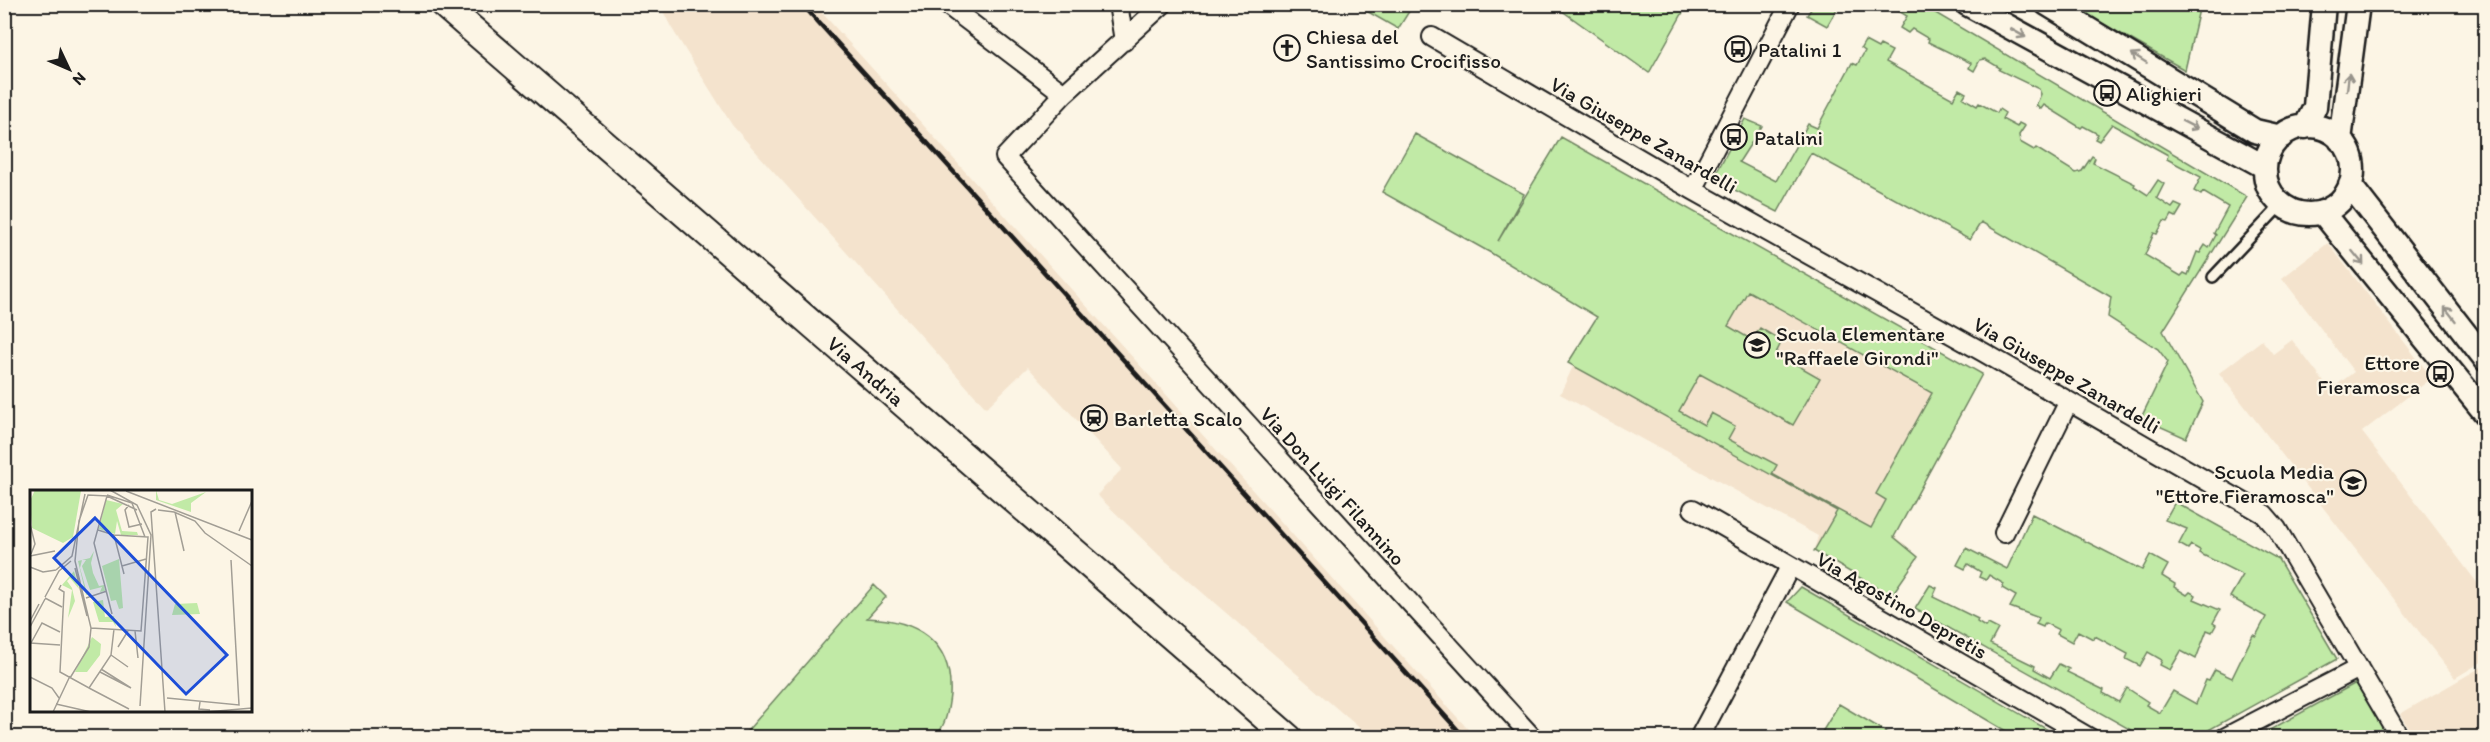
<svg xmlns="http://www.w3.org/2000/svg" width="2490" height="742" viewBox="0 0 2490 742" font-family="Itim,sans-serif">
<rect width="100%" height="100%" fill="#fcf5e5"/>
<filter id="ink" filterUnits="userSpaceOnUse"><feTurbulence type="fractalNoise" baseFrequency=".0167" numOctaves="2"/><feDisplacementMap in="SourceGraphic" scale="12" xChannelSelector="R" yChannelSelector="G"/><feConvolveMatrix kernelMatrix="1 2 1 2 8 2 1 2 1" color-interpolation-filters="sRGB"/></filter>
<g filter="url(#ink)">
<path fill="#f4e3cd" d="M660,5H815L1475,737H1370L1160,556L1097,495L1122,469L1028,367L986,408L732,125L671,27Z
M1561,136L1981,373L1895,536L1918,556L1891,595L1814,550L1818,536L1560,394L1597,316L1491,253Z
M2328,243L2432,378L2362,432L2485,593V660L2455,678L2219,373L2262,340L2273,354L2292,340L2330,390L2354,372L2282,278Z
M2485,665V737H2414L2400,714Z"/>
<path fill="#c1eaa6" stroke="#6e8361" stroke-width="1.5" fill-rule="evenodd" d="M1356,5H1413L1398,29Z
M1554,5H1687L1649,73Z
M1814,5V4L1839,5L1827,26L1807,15Z
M1881,5H1922L2247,197L2163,331L2203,402L2186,438L2141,418L2168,362L2158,349L2108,317L2111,297L1981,222L1970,240L1811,153L1778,212L1713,179L1745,119L1762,126L1739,162L1776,181L1808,124L1817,128L1852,63L1857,65L1865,51L1861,48L1865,41L1878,48L1880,45L1892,51L1886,62L1953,99L1959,89L1966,93L1963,98L1977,106L1979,103L1997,113L1999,109L2005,113L2002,119L2017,127L2019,123L2025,126L2019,135L2020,142L2034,150L2036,148L2076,173L2082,171L2092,156L2095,158L2093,163L2135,184L2134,186L2148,195L2158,180L2164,184L2157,198L2172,208L2175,204L2182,207L2176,217L2172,215L2168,222L2164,221L2157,234L2154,233L2145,255L2181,276L2184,273L2188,275L2197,252L2200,253L2205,245L2209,248L2216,235L2214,233L2228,207L2203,192L2201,195L2194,191L2201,177L2167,159L2168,155L2112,124L2099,141L2095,139L2098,134L2083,126L2081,128L2044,105L2041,109L2036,106L2041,94L2039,89L1999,70L2000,68L1985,59L1980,60L1974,71L1969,68L1971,63L1928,42L1929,39L1912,29L1908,33L1900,28L1907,16L1892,7L1890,10Z
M2070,5H2200L2185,70Z
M1415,134L1524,194L1498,241L1561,137L1982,374L1894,537L1918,557L1891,596L1814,551L1837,511L1568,363L1597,317L1491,253L1382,192ZM1748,291L1932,393L1876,494L1886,500L1871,528L1772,474L1777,465L1728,439L1735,426L1711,413L1704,425L1679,411L1700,374L1793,425L1820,378L1776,353L1782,341L1760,328L1752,340L1728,326Z
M2175,502L2278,559L2337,659L2196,737H2140L2133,731L1915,609L1930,585L1937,588L1933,597L1978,619L1977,622L1985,627L1988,624L1998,629L1990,644L2035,666L2034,669L2050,678L2059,664L2069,669L2067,672L2104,690L2103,693L2119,702L2127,688L2148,702L2146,705L2160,713L2173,691L2196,704L2206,680L2209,681L2215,670L2232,678L2253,635L2256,636L2266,617L2230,597L2243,575L2199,553L2200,550L2191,545L2188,549L2179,544L2187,529L2165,520Z
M2032,514L2142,570L2150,555L2168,565L2162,576L2175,584L2174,587L2187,595L2190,592L2196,595L2194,599L2220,610L2213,623L2216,625L2212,632L2207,630L2196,659L2181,651L2170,670L2160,665L2162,660L2148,652L2140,666L2126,659L2128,654L2095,636L2093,639L2078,631L2072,642L2057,634L2059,630L2045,623L2043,627L2036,624L2039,618L2010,607L2016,596L2002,588L2004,584L1989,575L1986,580L1979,577L1981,572L1968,564L1965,569L1957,565L1966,548L2007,569Z
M874,585L886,597L867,618C916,620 953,640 950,695C948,712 946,724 935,738L742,737Z
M1801,587L2060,737H2016L1787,602Z
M2356,683L2390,737H2323L2319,731L2309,737L2255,738Z
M1839,704L1895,737H1819Z"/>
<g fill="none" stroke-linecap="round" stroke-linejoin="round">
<g stroke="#1c1c1c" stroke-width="14">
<path id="service" d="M2213,277L2281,205"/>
</g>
<g stroke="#1c1c1c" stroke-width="22">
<path id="minor" d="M946,4L1064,94
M1118,4L1124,41
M1163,4L1064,94L1005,157L1533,738
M1432,37L1693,190L1983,352L2264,514L2277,529L2400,738
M1693,190L1790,4
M1693,509L2090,738
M2004,533L2068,403
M1699,738L1790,567
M2224,738L2359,668"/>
</g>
<g stroke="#1c1c1c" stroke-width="27">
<path id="tertiary" d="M1967,4L2265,167
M2047,4L2255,131L2281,137
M2265 170a44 44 0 1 1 88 0a44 44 0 1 1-88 0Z
M2305,127L2315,107L2324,4
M2340,140L2358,4
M2350,185L2486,360
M2322,212L2486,414"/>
</g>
<g stroke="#1c1c1c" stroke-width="30">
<path id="secondary" d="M443,4L1289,738"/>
</g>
<use href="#service" stroke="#fcf5e5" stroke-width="9"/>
<use href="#minor" stroke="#fcf5e5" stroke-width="18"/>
<use href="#tertiary" stroke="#fcf5e5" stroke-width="22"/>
<use href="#secondary" stroke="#fcf5e5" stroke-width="26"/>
<path stroke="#1c1c1c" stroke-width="4.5" d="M802,4L1465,738"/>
</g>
<defs><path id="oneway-shaft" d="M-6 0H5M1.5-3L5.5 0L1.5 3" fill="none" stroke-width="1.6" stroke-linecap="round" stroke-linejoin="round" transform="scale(1.5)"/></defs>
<g stroke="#97938b">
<use href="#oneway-shaft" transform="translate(2018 33) rotate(29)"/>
<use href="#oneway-shaft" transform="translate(2139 58) rotate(-148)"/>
<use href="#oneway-shaft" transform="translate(2348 82) rotate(-83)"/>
<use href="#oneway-shaft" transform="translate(2190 125) rotate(27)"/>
<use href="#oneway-shaft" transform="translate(2358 258) rotate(51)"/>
<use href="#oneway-shaft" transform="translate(2450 314) rotate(-128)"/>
</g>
</g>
<defs>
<g id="church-ring" transform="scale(1.35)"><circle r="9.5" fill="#fcf5e5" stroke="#1c1c1c" stroke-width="1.5"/><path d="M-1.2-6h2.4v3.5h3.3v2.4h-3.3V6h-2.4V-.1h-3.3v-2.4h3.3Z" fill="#1c1c1c"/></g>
<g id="bus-ring" transform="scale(1.35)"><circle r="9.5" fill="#fcf5e5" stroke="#1c1c1c" stroke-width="1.5"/><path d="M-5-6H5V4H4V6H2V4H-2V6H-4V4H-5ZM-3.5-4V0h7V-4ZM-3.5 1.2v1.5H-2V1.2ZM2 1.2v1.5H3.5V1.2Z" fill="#1c1c1c"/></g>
<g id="school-ring" transform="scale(1.35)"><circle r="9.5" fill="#fcf5e5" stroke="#1c1c1c" stroke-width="1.5"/><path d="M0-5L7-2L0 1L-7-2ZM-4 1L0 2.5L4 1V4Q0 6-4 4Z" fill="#1c1c1c"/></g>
<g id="station-ring" transform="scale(1.35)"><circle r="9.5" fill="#fcf5e5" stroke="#1c1c1c" stroke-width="1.5"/><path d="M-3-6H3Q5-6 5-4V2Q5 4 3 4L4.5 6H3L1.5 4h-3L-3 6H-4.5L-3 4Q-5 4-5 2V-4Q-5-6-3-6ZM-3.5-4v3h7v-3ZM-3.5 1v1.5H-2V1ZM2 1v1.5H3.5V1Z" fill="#1c1c1c"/></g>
</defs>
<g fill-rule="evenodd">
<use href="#church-ring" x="1287" y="48"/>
<use href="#bus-ring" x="1738" y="49"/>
<use href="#bus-ring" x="2107" y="93"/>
<use href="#bus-ring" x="1734" y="137"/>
<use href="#school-ring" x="1757" y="345"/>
<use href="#bus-ring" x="2440" y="374"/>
<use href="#station-ring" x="1094" y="418"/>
<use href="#school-ring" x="2353" y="483"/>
</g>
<g text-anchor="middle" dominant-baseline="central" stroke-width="4.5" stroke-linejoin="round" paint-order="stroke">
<g font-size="21" fill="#1c1c1c" stroke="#fcf5e5" text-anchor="start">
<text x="1306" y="36">Chiesa del<tspan x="1306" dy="24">Santissimo Crocifisso</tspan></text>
<text x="1758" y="49">Patalini 1</text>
<text x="2126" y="93">Alighieri</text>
<text x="1754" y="137">Patalini</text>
<text x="1776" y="333">Scuola Elementare<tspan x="1776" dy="24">"Raffaele Girondi"</tspan></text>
<text x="2420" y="362" text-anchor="end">Ettore<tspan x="2420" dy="24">Fieramosca</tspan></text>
<text x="1114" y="418">Barletta Scalo</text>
<text x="2334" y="471" text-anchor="end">Scuola Media<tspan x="2334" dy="24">"Ettore Fieramosca"</tspan></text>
</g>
<g font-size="21" fill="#1c1c1c" stroke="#fcf5e5">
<text transform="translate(1644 135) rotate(30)">Via Giuseppe Zanardelli</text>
<text transform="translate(866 371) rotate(41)">Via Andria</text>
<text transform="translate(2067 375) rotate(30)">Via Giuseppe Zanardelli</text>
<text transform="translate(1333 486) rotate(48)">Via Don Luigi Filannino</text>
<text transform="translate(1902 605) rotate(30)">Via Agostino Depretis</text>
</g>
</g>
<g transform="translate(30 490)">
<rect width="222" height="222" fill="#fcf5e5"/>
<path d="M5,0L51,1L43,47L33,53L2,38L0,11ZM126,0L129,10L142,14L176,2L161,13V22L126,10ZM76,10L93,14L86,20L92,41L107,42L108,45H91L87,31L85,44L69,39ZM64,61L61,73L63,83L69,96L74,95L75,101L70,102L72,97L60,100L52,76L56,70H52L50,78L57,103L61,104L56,105L48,71L60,68ZM89,69L93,118L89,119L86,110L81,111L72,76ZM44,81L49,99L40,88L37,91L42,98L45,111L38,128L42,100L32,95ZM73,110L75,127L84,126L86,137L83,132H69L63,112ZM167,113L170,124L142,125L145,114ZM62,147L71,154L70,165L57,182H45Z" fill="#c1eaa6"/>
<path fill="none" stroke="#a29e95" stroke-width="1.5" d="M80,0L107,15L121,45L110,216M96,1L222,50M77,5L102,13L115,47M77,6L64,53L82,124M77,6L107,20M99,15L95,20L99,37L112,34M126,19L121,22L135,222M128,20L144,22L165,31L175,43L222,76M145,22L154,61M0,34L5,54L1,64M209,41L222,11M84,45L94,84M0,66L25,61M92,76L116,69M0,77L13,82L26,80M45,78L57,126M26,80L42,66L55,4M31,95L29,99L34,102L30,182L59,198L81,165L84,139M15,107L29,81L41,71M15,108L32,117M56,108L77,101M0,131L9,114M0,137L15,109M61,138L111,141L118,47L84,45L68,40M105,141L108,168M0,153L30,155M1,153L12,133L30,142M88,157L98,141M81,165L98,177M70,182L101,198L71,179M0,187L22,198L29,208M40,188L59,157L61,138L45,71L49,31L58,5L78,6M59,198L99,219M137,208L209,215L201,70M170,212L169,219L180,220M26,214L61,222M23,222L40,186M176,222L222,218"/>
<path fill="#1d4ed8" fill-opacity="0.15" stroke="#1d4ed8" stroke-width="3" d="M65,28L197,165L156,204L24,68Z"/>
<rect width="222" height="222" fill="none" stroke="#1c1c1c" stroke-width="3"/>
</g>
<rect width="2490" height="742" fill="none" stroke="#fcf5e5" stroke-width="24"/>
<rect x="12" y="12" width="2466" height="718" fill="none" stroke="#1c1c1c" stroke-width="2" filter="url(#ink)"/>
<g transform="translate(69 69) rotate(134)" stroke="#fcf5e5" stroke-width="4.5" paint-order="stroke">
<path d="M0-4.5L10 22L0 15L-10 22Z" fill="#1c1c1c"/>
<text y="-9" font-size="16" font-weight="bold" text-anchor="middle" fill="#1c1c1c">N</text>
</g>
</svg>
